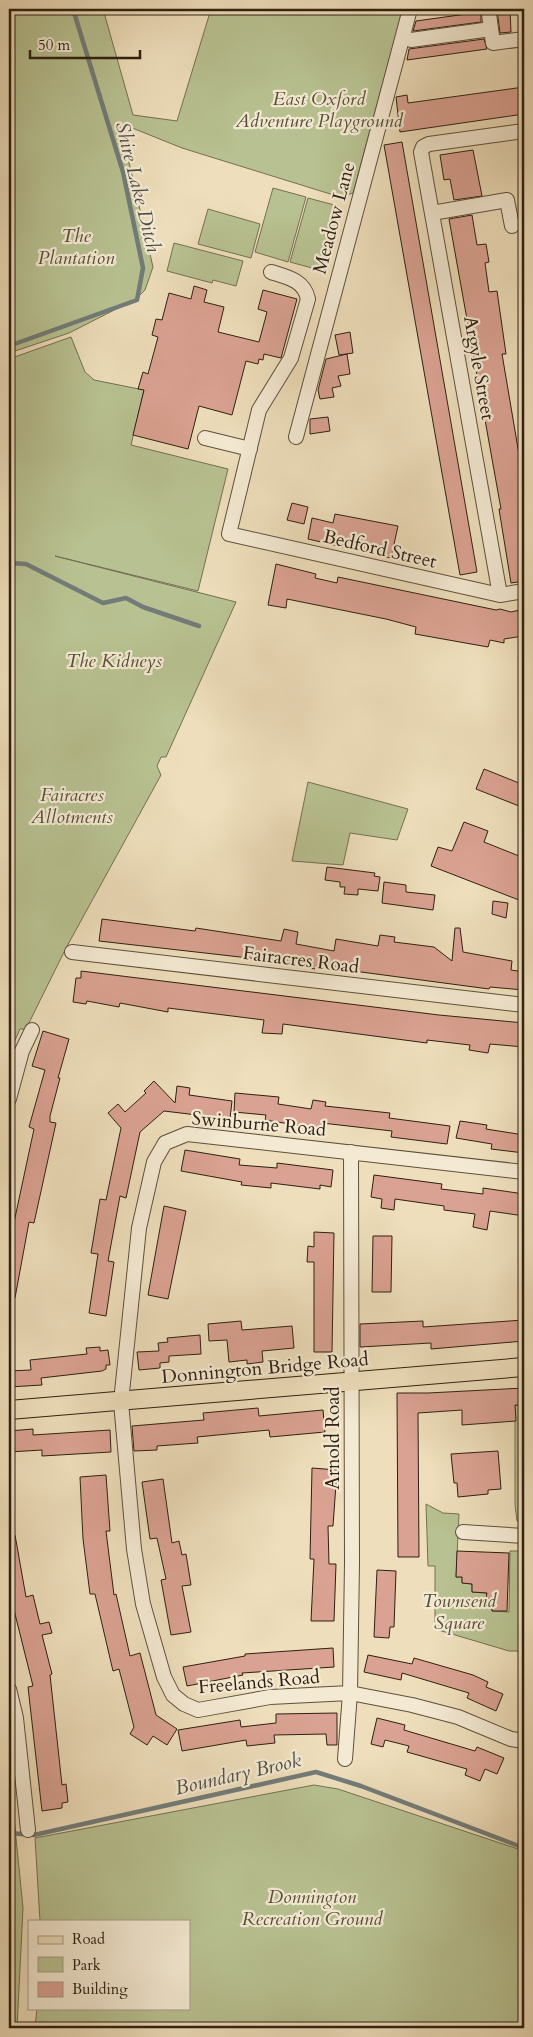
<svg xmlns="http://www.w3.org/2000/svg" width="533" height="2037" viewBox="0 0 533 2037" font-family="Cardo,serif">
<rect width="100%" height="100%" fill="#eedebb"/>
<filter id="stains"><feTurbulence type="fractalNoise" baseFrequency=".004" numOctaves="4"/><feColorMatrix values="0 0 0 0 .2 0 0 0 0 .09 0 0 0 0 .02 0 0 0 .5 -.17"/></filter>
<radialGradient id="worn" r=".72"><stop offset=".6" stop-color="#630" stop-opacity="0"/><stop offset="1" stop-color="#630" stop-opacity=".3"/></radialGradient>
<path fill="#b8c191" stroke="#737052" d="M9,9H103L133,115L177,121L211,9H403L353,193L340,197L182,148L120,123L153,267L145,290L136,299L69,333L9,353Z
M273,188L306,197L288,262L255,252Z
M308,198L338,206L319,270L290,262Z
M208,209L260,224L251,258L198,244Z
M174,243L243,261L236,286L213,280L212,283L167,271Z
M71,337L85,372L94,380L144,390L131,445L228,469L198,591L55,556L236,602L166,757H161L157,766L161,775L66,948L26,1029H20L9,1054V359Z
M308,782L408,809L397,840L350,833L343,865L292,861Z
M515,1405H524V1523L517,1521L515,1505Z
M426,1504L443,1513L459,1514L456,1577H462V1583L472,1584V1592L487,1593V1598L492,1599V1611L509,1612L510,1551H524V1651H509L435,1629V1566H428Z
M9,1768L23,1908L17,2028H9Z
M314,1785L338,1789L524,1851V2028H35L37,2008H189V1921H40L35,1838Z"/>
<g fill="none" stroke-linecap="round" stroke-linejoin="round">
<path stroke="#727c78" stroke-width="4.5" d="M9,346L137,300L143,268L123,172L73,9
M9,563L26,564L103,603L126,598L143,607L199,626
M9,1833L34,1835L316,1772L361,1786L524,1848"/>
</g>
<path fill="#daa292" stroke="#2e2012" d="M497,10H510L511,32L500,33Z
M481,12V22L413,31L416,21Z
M484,39L487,49L407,60L409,49Z
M524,87V114L400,132L396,97L407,95L408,103Z
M402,142L477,572L460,575L384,145Z
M473,150L482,196L454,200L450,179L444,180L440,155Z
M472,215L477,245L486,244L489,262L485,263L489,292L497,291L506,354H502L524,484V581L511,583L499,509H501L449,219Z
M194,286L207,290L204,302L224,307L218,332L259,342L267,312L258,309L263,290L297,299L281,358L264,354L263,360L259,359L258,364L246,361L232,415L199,406L188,449L133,435L144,390L138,389L143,372L148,374L158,337L152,335L156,319L162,320L169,293L191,299Z
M350,332L353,353L339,355L335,335Z
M347,354L350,374L338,376L341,386L332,388L334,397L320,399L318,390L326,359Z
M328,417L330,431L310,434V419Z
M292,503L308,507L304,524L287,520Z
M335,514L398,526L391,558L308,539L312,518L333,523Z
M276,564L316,574L315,578L337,583L338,577L496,610L500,609L511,612L524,609V625L521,626L523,636L504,639V643L490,640L488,647L415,634L416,627L386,619L287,599L286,608L268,605Z
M484,769L524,785V808L476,789Z
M464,822L488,831L484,842L524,858V902L431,866L438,847L452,851Z
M327,867L375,873L374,876L380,877L378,891L358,889V895L344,894L345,887H340V882L325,880Z
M384,882L406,885V892L435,895L433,910L382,903Z
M493,901L508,903L506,918L492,914Z
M102,919L195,931L196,928L281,941L284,929L298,932L296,944L334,951L336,939L378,946L380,935L395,937L394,942L434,947L452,961L455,928H460L463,952L512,961L511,970L524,972V990L490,987L489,989L316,966L315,969L249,958L99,941Z
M81,971L439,1015L524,1023V1047L490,1044L488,1053L469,1050L470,1045L427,1040V1043L283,1024L282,1034L262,1033L264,1020L168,1008V1012L120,1003L119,1007L87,1001L86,1004L73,1002L76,978H81Z
M43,1031L69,1039L58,1078H60L50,1116V1122L56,1123L34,1223L29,1222L15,1298L9,1297V1226L13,1227L34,1129L29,1127L45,1070L32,1066Z
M154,1081L175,1103L177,1086L190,1088L189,1095L232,1101L230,1119L164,1111L140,1132L126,1198L120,1196L108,1261L114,1262L106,1316L89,1313L98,1254L91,1253L100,1199L106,1200L121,1128L108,1113L118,1104L125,1112L146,1093L144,1091Z
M235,1093L279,1097L278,1104L311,1109L313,1100L326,1102L325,1106L390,1113L389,1118L450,1126L447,1144L391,1137L392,1131L322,1123L321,1129L265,1120L266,1115L234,1112Z
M460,1121L487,1125L486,1129L524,1135V1153L491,1149L492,1144L456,1138Z
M185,1150L240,1159L239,1165L277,1168V1163L333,1170L331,1187L320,1185V1189L271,1183V1188L241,1185L242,1182L181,1171Z
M374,1175L442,1184L441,1189L483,1194V1188L524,1194V1216L490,1211L487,1230L473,1227L475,1214L444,1210V1206L395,1199L394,1210L381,1208L382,1199L371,1197Z
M164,1206L186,1211L168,1299L148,1295Z
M314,1232L334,1233L332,1352H314V1262H307L308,1246L314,1247Z
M373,1236H392L391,1292H372Z
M524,1320V1341L431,1349V1343L360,1347V1324L423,1321V1327Z
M241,1321L242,1330L292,1326L294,1348L262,1351L263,1362L247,1364V1360L229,1362L227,1340L209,1341L208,1324Z
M200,1335L201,1354L169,1356V1362L160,1363V1368L139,1370L137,1352L159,1351L158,1343L168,1342L167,1338Z
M100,1347V1351L108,1350L110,1365H106V1369L102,1371L41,1378L42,1385L9,1387V1371L31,1370L30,1360L87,1354L86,1348Z
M524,1388V1405H515L516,1421L462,1425V1410L418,1413L419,1557H398L397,1393H428Z
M258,1408L259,1416L323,1410L325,1432L270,1437L269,1430L197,1437L198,1443L157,1446V1450L134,1451L132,1426L204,1420L203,1413Z
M33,1429V1435L110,1430L111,1452L42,1456V1450L9,1452V1431Z
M498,1451L501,1489L488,1490V1494L458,1497L457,1483H454L451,1454Z
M312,1468L337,1470L333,1526H328L329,1564H336L334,1621H311L314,1559H310Z
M106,1475L110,1531H106L114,1595L116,1594L130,1656L140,1653L156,1715L177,1729L167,1745L153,1736L147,1745L130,1734L134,1727L119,1669L113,1671L95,1594H90L83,1539L80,1477Z
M163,1479L172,1543L179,1541L182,1555L186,1554L191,1585L182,1586L191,1632L171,1635L161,1580L166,1579L157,1538L150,1539L142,1482Z
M15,1535L26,1597L33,1595L40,1624L49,1622L52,1633L42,1635L52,1674L50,1675L62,1785L66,1784L68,1802L62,1803V1808L42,1811L28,1687L33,1686L9,1590V1536Z
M457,1551L509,1553L507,1611H492V1599L486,1598L487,1593L472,1592V1584L462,1583V1577H456Z
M377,1570L396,1571L394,1627H390L389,1638L374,1637Z
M333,1648L334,1667L242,1673L243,1675L187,1686L183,1667L245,1656V1654Z
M368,1655L412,1664L414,1658L473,1675L488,1682L486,1687L503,1694L496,1711L467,1698L469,1693L402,1673L401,1680L364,1672Z
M337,1713V1745H327L326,1734L274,1735L275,1743L247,1746L246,1740L182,1751L178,1730L240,1720L241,1727L276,1723V1714Z
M377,1718L405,1725L404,1730L475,1751L477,1747L504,1758L497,1774L485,1769L480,1781L465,1775L467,1769L407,1752L409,1746L385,1740L383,1747L371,1744Z"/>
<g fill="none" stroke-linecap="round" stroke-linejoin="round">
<g stroke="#5e503c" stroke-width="16">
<path id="minor" d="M489,14L493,43L524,39
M411,40L491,29
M432,213L507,200L512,226
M271,272C287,277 304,280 308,299L291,358L259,410L229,534L500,595L524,591
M296,437L410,9
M205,438L250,449
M500,595L421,152L423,147L429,144L524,131
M72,952L524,1005
M9,1099L22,1051L32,1030
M524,1172L187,1134L165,1143L154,1162L139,1228L121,1402L134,1549L143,1604L164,1677L173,1695L184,1704L198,1710L270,1697L350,1693L412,1705L458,1717L511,1739L524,1741
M463,1532L524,1536
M9,1689L16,1718L28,1830
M345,1759L350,1693L352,1563L351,1152"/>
</g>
<g stroke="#2e2012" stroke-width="20">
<path id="major" d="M9,1410L524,1367"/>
</g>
<use href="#minor" stroke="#f4ead3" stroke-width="14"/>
<use href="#major" stroke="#eedebb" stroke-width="18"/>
</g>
<g text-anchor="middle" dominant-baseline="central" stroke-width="4.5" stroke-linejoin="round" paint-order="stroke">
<g font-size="19" font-style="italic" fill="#575038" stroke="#f4ead3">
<text x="319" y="99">East Oxford<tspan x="319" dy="22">Adventure Playground</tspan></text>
<text x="76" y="236">The<tspan x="76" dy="22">Plantation</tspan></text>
<text x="114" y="661">The Kidneys</text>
<text x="72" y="795">Fairacres<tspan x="72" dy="22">Allotments</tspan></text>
<text x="459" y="1601">Townsend<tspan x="459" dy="22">Square</tspan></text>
<text x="312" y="1897">Donnington<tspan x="312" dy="22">Recreation Ground</tspan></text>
</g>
<g font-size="19" fill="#2e2012" stroke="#f4ead3">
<text transform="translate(334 218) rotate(-75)">Meadow Lane</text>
<text transform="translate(479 368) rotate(80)">Argyle Street</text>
<text transform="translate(380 549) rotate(13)">Bedford Street</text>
<text transform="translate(301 960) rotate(7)">Fairacres Road</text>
<text transform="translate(259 1124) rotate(5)">Swinburne Road</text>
<text transform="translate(265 1368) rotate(-5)">Donnington Bridge Road</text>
<text transform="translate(333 1438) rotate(-90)">Arnold Road</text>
<text transform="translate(259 1682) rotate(-5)">Freelands Road</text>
</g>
<g font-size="20" font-style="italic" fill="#504e45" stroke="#f4ead3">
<text transform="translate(138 187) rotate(76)">Shire Lake Ditch</text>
<text transform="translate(238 1774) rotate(-13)">Boundary Brook</text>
</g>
</g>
<rect width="533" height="2037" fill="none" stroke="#eedebb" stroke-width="30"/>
<rect x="10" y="10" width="513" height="2017" fill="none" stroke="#2e2012" stroke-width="2.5"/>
<rect x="15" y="15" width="503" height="2007" fill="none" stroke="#2e2012"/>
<rect x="28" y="1920" width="162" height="90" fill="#f4ead3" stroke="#a59986"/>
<rect x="38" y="1936" width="25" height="8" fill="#eedebb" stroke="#a59986"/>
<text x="72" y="1944" font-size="15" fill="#2e2012">Road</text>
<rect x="38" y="1957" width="25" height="15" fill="#b8c191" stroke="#a59986"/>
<text x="72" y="1970" font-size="15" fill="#2e2012">Park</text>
<rect x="38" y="1982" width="25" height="15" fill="#daa292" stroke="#a59986"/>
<text x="72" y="1994" font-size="15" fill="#2e2012">Building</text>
<path d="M30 50v8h110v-8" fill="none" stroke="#2e2012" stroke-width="2.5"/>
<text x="38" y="50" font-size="15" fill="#2e2012" stroke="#f4ead3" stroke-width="4" paint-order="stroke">50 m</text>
<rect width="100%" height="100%" filter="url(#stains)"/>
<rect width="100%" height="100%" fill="url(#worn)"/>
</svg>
